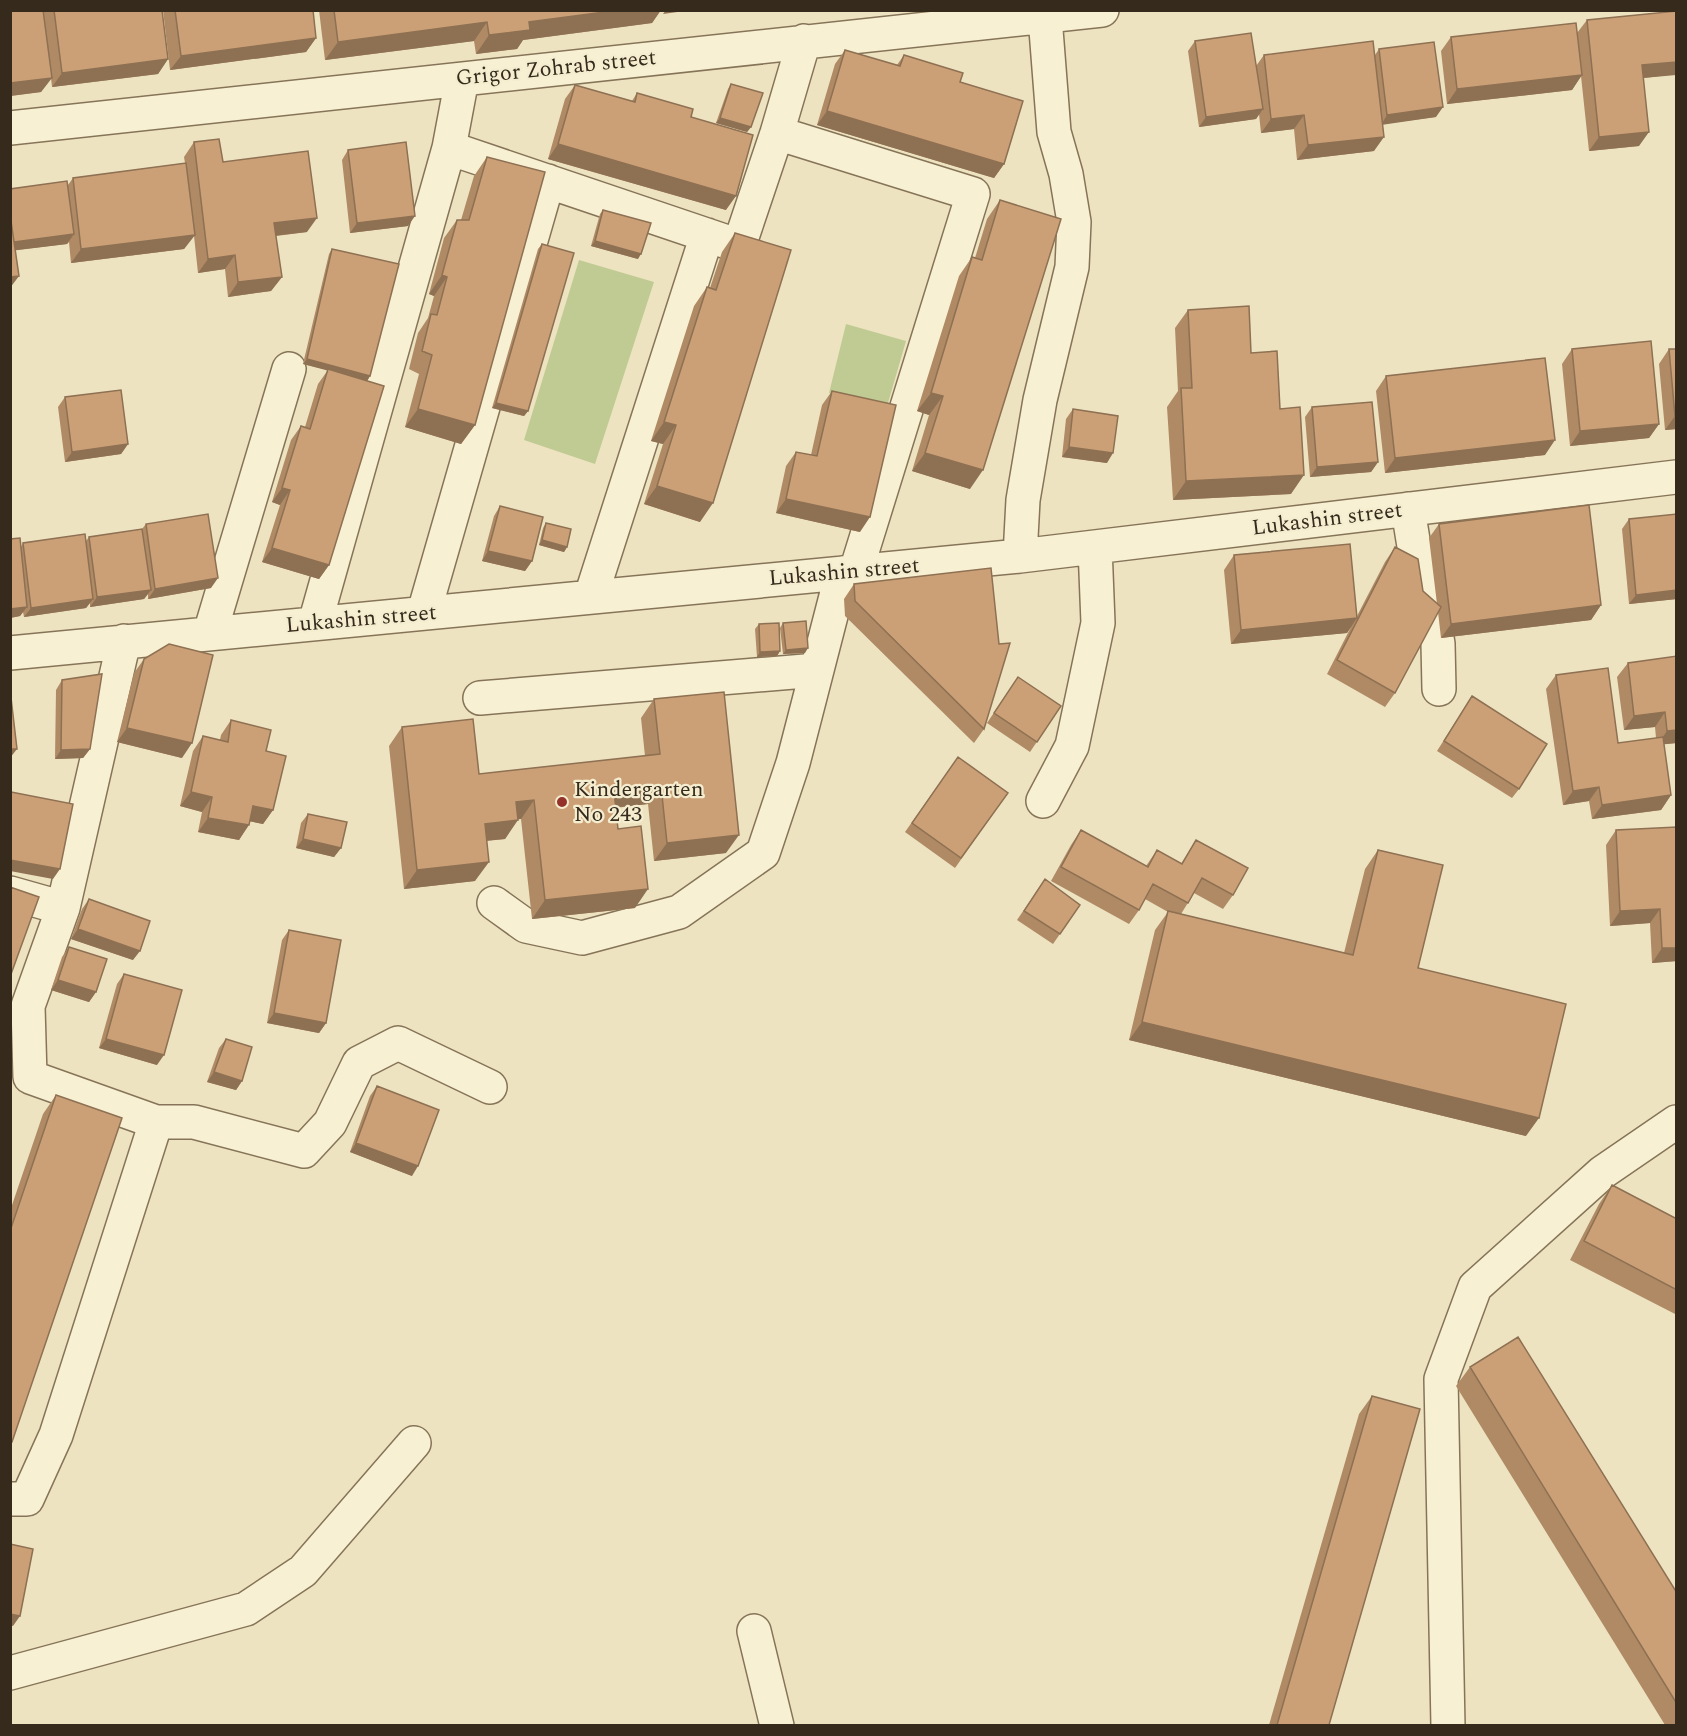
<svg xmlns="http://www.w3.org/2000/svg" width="1687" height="1736" viewBox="0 0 1687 1736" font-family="Spectral,serif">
<rect width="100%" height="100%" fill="#ede3c0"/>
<path fill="#c0cb94" d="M579,260L654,282L595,464L524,440Z
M846,324L906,341L886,410L829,393Z"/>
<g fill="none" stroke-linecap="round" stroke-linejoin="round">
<g stroke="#867458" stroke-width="36">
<path id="minor" d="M10,128L1102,10
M777,133L973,194L856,571
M449,148L462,79
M1408,509L1418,571L1433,614L1438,644L1439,689
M1020,556L1023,500L1040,400L1072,267L1074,222L1066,174L1054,132L1045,17
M591,596L707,235
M424,612L548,181
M315,623L449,148L739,246L777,133L804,41
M210,633L289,369
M10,653L1020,556L1676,477
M480,698L817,670
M1043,801L1072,746L1098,623L1095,547
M10,893L63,908L124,641
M494,903L526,926L582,938L679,912L763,853L793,763L842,573
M156,1122H194L304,1151L330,1123L359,1063L398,1043L490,1087
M10,1499H27L56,1435L156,1122L30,1077L28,1006L63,908
M754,1631L777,1726
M10,1673L246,1609L303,1571L414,1443
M1448,1726L1441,1379L1475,1287L1603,1172L1676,1122"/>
</g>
<use href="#minor" stroke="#f8f0d3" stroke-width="33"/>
</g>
<path fill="#af8a65" d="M10,10H162L168,59L158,74L52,87L51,78L41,92L10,96Z
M163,10H313L316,38L306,52L170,70Z
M319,10H661L652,23L523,40L517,49L476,54L474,41L325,60Z
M1677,11V74L1644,78L1639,146L1589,151L1581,76L1572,90L1447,104L1441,51L1451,37L1577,33L1587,20Z
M1195,41L1256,66L1264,55H1375L1379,49L1436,117L1382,124L1374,151L1297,160L1294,129L1261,133L1259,114L1256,119L1199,127L1188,51Z
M845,50L897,65L904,55L960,82L1004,164L994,178L817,125L835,64Z
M731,84L751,127L747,132L716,123L728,89Z
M575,85L632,101L637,93L691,117L726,210L548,159L565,99Z
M194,142L223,162L307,232L276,236L282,277L271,291L228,297L225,269L198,273L194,236L184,249L71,263L69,242L67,244L16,250L10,189L68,185L73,178L185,163L184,157Z
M348,150L408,226L350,233L342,160Z
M487,157L475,425L461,444L405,427L419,374L409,369L418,333L428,318L434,296L429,294L444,238L457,220H461L474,176Z
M1000,200L970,489L912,471L929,415L917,411L959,276L972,257L975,258L987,219Z
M603,210L638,259L591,246L600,214Z
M735,233L700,522L644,504L663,444L651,441L694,306L707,287L710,288L722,252Z
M542,244L528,411L524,416L492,408L538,249Z
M332,249L370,376L367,381L329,565L319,579L262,562L280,505L272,502L291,440L301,426L305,427L318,384L328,370L303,364L329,254Z
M1188,310L1251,353L1280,409L1291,494L1173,500L1167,407L1178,391L1175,328Z
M1572,349L1659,424L1649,438L1570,446L1562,364Z
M1669,349H1677V429L1665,430L1659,364Z
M1386,376L1545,455L1385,473L1376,391Z
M832,391L860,532L776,513L786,466L796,452L811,455L822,405Z
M65,397L128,444L121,454L65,462L58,407Z
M1312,407L1378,462L1371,472L1310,477L1305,417Z
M1073,409L1107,463L1062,457L1066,419Z
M500,506L532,561L525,571L482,561L494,516Z
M1677,514V599L1629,604L1622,529L1629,519Z
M546,523L567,547L564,552L539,545L543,528Z
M146,524L211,588L148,599V594L144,599L90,607V603L86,608L24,617L23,612L20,616L10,618V539L21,547L23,543L86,541L89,537L142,529Z
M1439,524L1601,605L1591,620L1441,638L1438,612L1395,693L1385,707L1327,674L1351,627L1347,633L1231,644L1224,570L1234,555L1357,616L1385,562L1395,547L1423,591L1437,604L1429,538Z
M854,584L984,729L974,743L845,616L844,599Z
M783,623L805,653L783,654L780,628Z
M759,624L780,651L777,656L757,657L755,629Z
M1677,656V743L1664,744L1671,795L1661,810L1592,819L1589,801L1563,805L1546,689L1556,675L1618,743L1656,738L1655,727L1624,730L1617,677L1628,663Z
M144,659L182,758L117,742L134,673Z
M1018,677L1061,706L1030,752L987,723Z
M62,680L90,749L83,758L55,759L56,690Z
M1472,696L1519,789L1512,798L1437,751Z
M654,699L726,853L654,861L648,804L615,808L618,829L635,908L532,919L521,819H518L505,839L486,841L475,881L404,889L389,746L402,727L479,774L645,756L641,718Z
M231,720L266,751L273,810L263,824L250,821L239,840L198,832L202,812L180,806L193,751L203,736L220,740L221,735Z
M958,757L1008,793L955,868L905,832Z
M308,814L341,848L334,857L296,848L301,823Z
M1677,827V961L1652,963L1650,923L1610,926L1606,845L1616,830Z
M1081,830L1146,866L1157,850L1181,864L1196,840L1233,895L1223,909L1194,893L1181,914L1344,953L1365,869L1378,850L1418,968L1526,1136L1129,1040L1155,930L1168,912L1145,899L1139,910L1129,924L1051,881L1071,845Z
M1045,879L1080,905L1053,944L1017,920Z
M89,899L133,960L71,939L82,909Z
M289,930L326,1023L319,1033L267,1023L282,940Z
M69,947L96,992L89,1002L51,990L62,957Z
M124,974L157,1065L99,1048L117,984Z
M226,1039L242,1081L236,1090L207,1082L219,1048Z
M377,1086L412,1176L350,1152L370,1096Z
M56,1095L10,1444V1211L43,1114Z
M1612,1185L1677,1219V1315L1570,1260L1599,1204Z
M1470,1367L1677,1593V1725H1665L1456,1386Z
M1372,1396L1329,1725H1269L1359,1414Z"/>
<path fill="#8e7053" d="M620,10H661L652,23L523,40L517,49L476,54L489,35L529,22Z
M666,10H692L663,14Z
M487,22L474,41L325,60L338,42Z
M316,38L306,52L170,70L181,56Z
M168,59L158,74L52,87L62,73Z
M1677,62L1676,75L1632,79L1642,65Z
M1582,75L1572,90L1447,104L1457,89Z
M52,78L41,92L10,96V83Z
M1443,107L1436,117L1381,125L1387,115Z
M1263,109L1256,119L1199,127L1206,117Z
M827,111L1004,164L994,178L817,125Z
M1304,115L1294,129L1261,133L1271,119Z
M720,118L751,127L747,132L716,123Z
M1649,132L1639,146L1589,151L1599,137Z
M1384,137L1374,151L1297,160L1308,145Z
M558,144L736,196L726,210L548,159Z
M415,216L408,226L350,233L357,223Z
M317,218L307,232L264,237L274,223Z
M74,234L67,244L10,251L13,242Z
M195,235L184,249L71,263L81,249Z
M595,241L641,254L638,259L591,246Z
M235,255L225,269L198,273L208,259Z
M442,275L447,277L434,296L429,294Z
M19,276L10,288V277Z
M282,277L271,291L228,297L238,282Z
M307,359L370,376L367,381L303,364Z
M931,393L943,396L929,415L917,411Z
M496,403L528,411L524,416L492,408Z
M418,409L475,425L461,444L405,427Z
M1675,416H1677V429L1665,430Z
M664,422L676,425L663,444L651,441Z
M1659,424L1649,438L1570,446L1580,431Z
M1555,440L1545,455L1385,473L1395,458Z
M128,444L121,454L65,462L72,452Z
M1069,447L1113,453L1107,463L1062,457Z
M925,453L983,470L970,489L912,471Z
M1378,462L1371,472L1310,477L1317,467Z
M1304,475L1291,494L1173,500L1186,481Z
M657,486L713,503L700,522L644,504Z
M282,488L290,490L280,505L272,502Z
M786,499L870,517L860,532L776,513Z
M542,540L567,547L564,552L539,545Z
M272,548L329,565L319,579L262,562Z
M488,551L532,561L525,571L482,561Z
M218,578L211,588L148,599L155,589Z
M151,590L144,599L90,607L97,597Z
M1677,590V599L1629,604L1636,595Z
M93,599L86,608L24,617L31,608Z
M1601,605L1591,620L1441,638L1451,624Z
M27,607L20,616L10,618V609Z
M1357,618L1347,633L1231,644L1241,630Z
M808,648L805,653L783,654L786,650Z
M780,651L777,656L757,657L760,652Z
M1665,712L1655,727L1624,730L1634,716Z
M127,728L192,743L182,758L117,742Z
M1677,730V743L1657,745L1667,731Z
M10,749H17L10,758Z
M90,749L83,758L55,759L61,750Z
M661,786L648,804L601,809L614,791Z
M1599,787L1589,801L1563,805L1573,791Z
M191,792L212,797L202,812L180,806Z
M1671,795L1661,810L1592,819L1602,805Z
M534,800L521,819L503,821L516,802Z
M253,806L273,810L263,824L243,820Z
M208,818L249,825L239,840L198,832Z
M518,820L505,839L472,842L485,824Z
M739,835L726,853L654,861L667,843Z
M303,839L341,848L334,857L296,848Z
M10,860L60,869L53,879L10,871Z
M489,862L475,881L404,889L417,870Z
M648,889L635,908L532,919L545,900Z
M1660,909L1650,923L1610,926L1620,911Z
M78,929L140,951L133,960L71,939Z
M1662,948H1677V961L1652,963Z
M58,980L96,992L89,1002L51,990Z
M274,1013L326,1023L319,1033L267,1023Z
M1142,1022L1539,1118L1526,1136L1129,1040Z
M106,1039L164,1055L157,1065L99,1048Z
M214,1072L242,1081L236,1090L207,1082Z
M356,1143L418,1166L412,1176L350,1152Z
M10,1614L20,1616L13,1626L10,1625Z"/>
<path fill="#cba076" stroke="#8e7053" stroke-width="1.5" d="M10,10H43L52,78L10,83Z
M54,10H162L168,59L62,73Z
M175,10H313L316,38L181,56Z
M334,10H620L529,22L530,30L489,35L487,22L338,42Z
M1677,11V62L1642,65L1649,132L1599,137L1587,20Z
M1576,23L1582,75L1457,89L1451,37Z
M1251,33L1263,109L1206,117L1195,41Z
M1373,41L1384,137L1308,145L1304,115L1271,119L1264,55Z
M1434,42L1443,107L1387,115L1379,49Z
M845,50L900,66L904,55L963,73L960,82L1023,101L1004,164L827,111Z
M731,84L763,93L751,127L720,118Z
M575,85L635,102L637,93L693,109L691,117L753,135L736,196L558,144Z
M219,139L223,162L308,151L317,218L274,223L282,277L238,282L235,255L208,259L194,142Z
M406,142L415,216L357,223L348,150Z
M487,157L545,172L475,425L418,409L432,355L422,351L431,314L437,315L447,277L442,275L457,220H469Z
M186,163L195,235L81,249L73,178Z
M67,181L74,234L14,242L10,214V189Z
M1000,200L1061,219L983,470L925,453L943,396L931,393L972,257L982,260Z
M603,210L651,223L641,254L595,241Z
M10,214L19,276L10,277Z
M735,233L791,250L713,503L657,486L676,425L664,422L707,287L716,290Z
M542,244L574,253L528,411L496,403Z
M332,249L399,264L370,376L307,359Z
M1249,306L1251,353L1277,351L1280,409L1300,407L1304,475L1186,481L1181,388H1192L1188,310Z
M1651,341L1659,424L1580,431L1572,349Z
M1669,349H1677V416H1675Z
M1545,358L1555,440L1395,458L1386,376Z
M328,369L384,386L329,565L272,548L290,490L282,488L301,426L310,429Z
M121,390L128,444L72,452L65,397Z
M832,391L896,405L870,517L786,499L796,452L817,456Z
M1372,402L1378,462L1317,467L1312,407Z
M1073,409L1118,416L1113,453L1069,447Z
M1589,505L1601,605L1451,624L1439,524Z
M500,506L543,517L532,561L488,551Z
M208,514L218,578L155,589L146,524Z
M1677,514V590L1636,595L1629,519Z
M546,523L571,529L567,547L542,540Z
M142,529L151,590L97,597L89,537Z
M85,534L93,599L31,608L23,543Z
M20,538L27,607L10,609V539Z
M1350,544L1357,618L1241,630L1234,555Z
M1395,547L1418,559L1423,591L1441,607L1395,693L1337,660Z
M991,568L999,644L1010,643L984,729L855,601L854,584Z
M806,621L808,648L786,650L783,623Z
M779,623L780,651L760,652L759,624Z
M169,644L213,655L192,743L127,728L144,659Z
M1677,656V730L1667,731L1665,712L1634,716L1628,663Z
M1608,668L1618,743L1663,737L1671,795L1602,805L1599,787L1573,791L1556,675Z
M102,674L90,749L61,750L62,680Z
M1018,677L1061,706L1037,742L994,713Z
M10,689L17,749H10Z
M724,692L739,835L667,843L661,786L614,791L618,829L641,826L648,889L545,900L534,800L516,802L518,820L485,824L489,862L417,870L402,727L473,719L479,774L660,754L654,699Z
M1472,696L1547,744L1519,789L1444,741Z
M231,720L271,730L266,751L286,756L273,810L253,806L249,825L208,818L212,797L191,792L203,736L228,742Z
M958,757L1008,793L961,858L912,823Z
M11,792L73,804L60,869L10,860Z
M308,814L347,822L341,848L303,839Z
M1677,827V948H1662L1660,909L1620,911L1616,830Z
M1081,830L1148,867L1157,850L1182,864L1196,840L1248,868L1233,895L1202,878L1188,903L1153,884L1139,910L1061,867Z
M1378,850L1443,865L1418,968L1566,1004L1539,1118L1142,1022L1168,911L1353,955Z
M1045,879L1080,905L1060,934L1024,911Z
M10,887L39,897L10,977Z
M89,899L150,921L140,951L78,929Z
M289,930L341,940L326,1023L274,1013Z
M69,947L107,959L96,992L58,980Z
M124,974L182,990L164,1055L106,1039Z
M226,1039L252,1047L242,1081L214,1072Z
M377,1086L439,1110L418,1166L356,1143Z
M56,1095L122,1118L12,1442L10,1441V1231Z
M1612,1185L1677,1219V1290L1584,1241Z
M1518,1337L1677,1593V1704L1470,1367Z
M1372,1396L1420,1409L1329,1725H1277Z
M10,1544L33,1549L20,1616L10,1614Z"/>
<circle fill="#943129" stroke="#f5edcf" stroke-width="2" cx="562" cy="802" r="6"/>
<g text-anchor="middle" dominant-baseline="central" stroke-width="4.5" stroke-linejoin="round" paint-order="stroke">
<g font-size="22" fill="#352a1c" stroke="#f5edcf">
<text transform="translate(556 68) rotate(-6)">Grigor Zohrab street</text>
<text transform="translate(1327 519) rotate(-7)">Lukashin street</text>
<text transform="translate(844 572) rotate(-5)">Lukashin street</text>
<text transform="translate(361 619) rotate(-5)">Lukashin street</text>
</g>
<g font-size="22" fill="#352a1c" stroke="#f5edcf" text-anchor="start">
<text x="574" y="789">Kindergarten<tspan x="574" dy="25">No 243</tspan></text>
</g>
</g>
<rect width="1687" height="1736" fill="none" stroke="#352a1c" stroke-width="24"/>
</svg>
